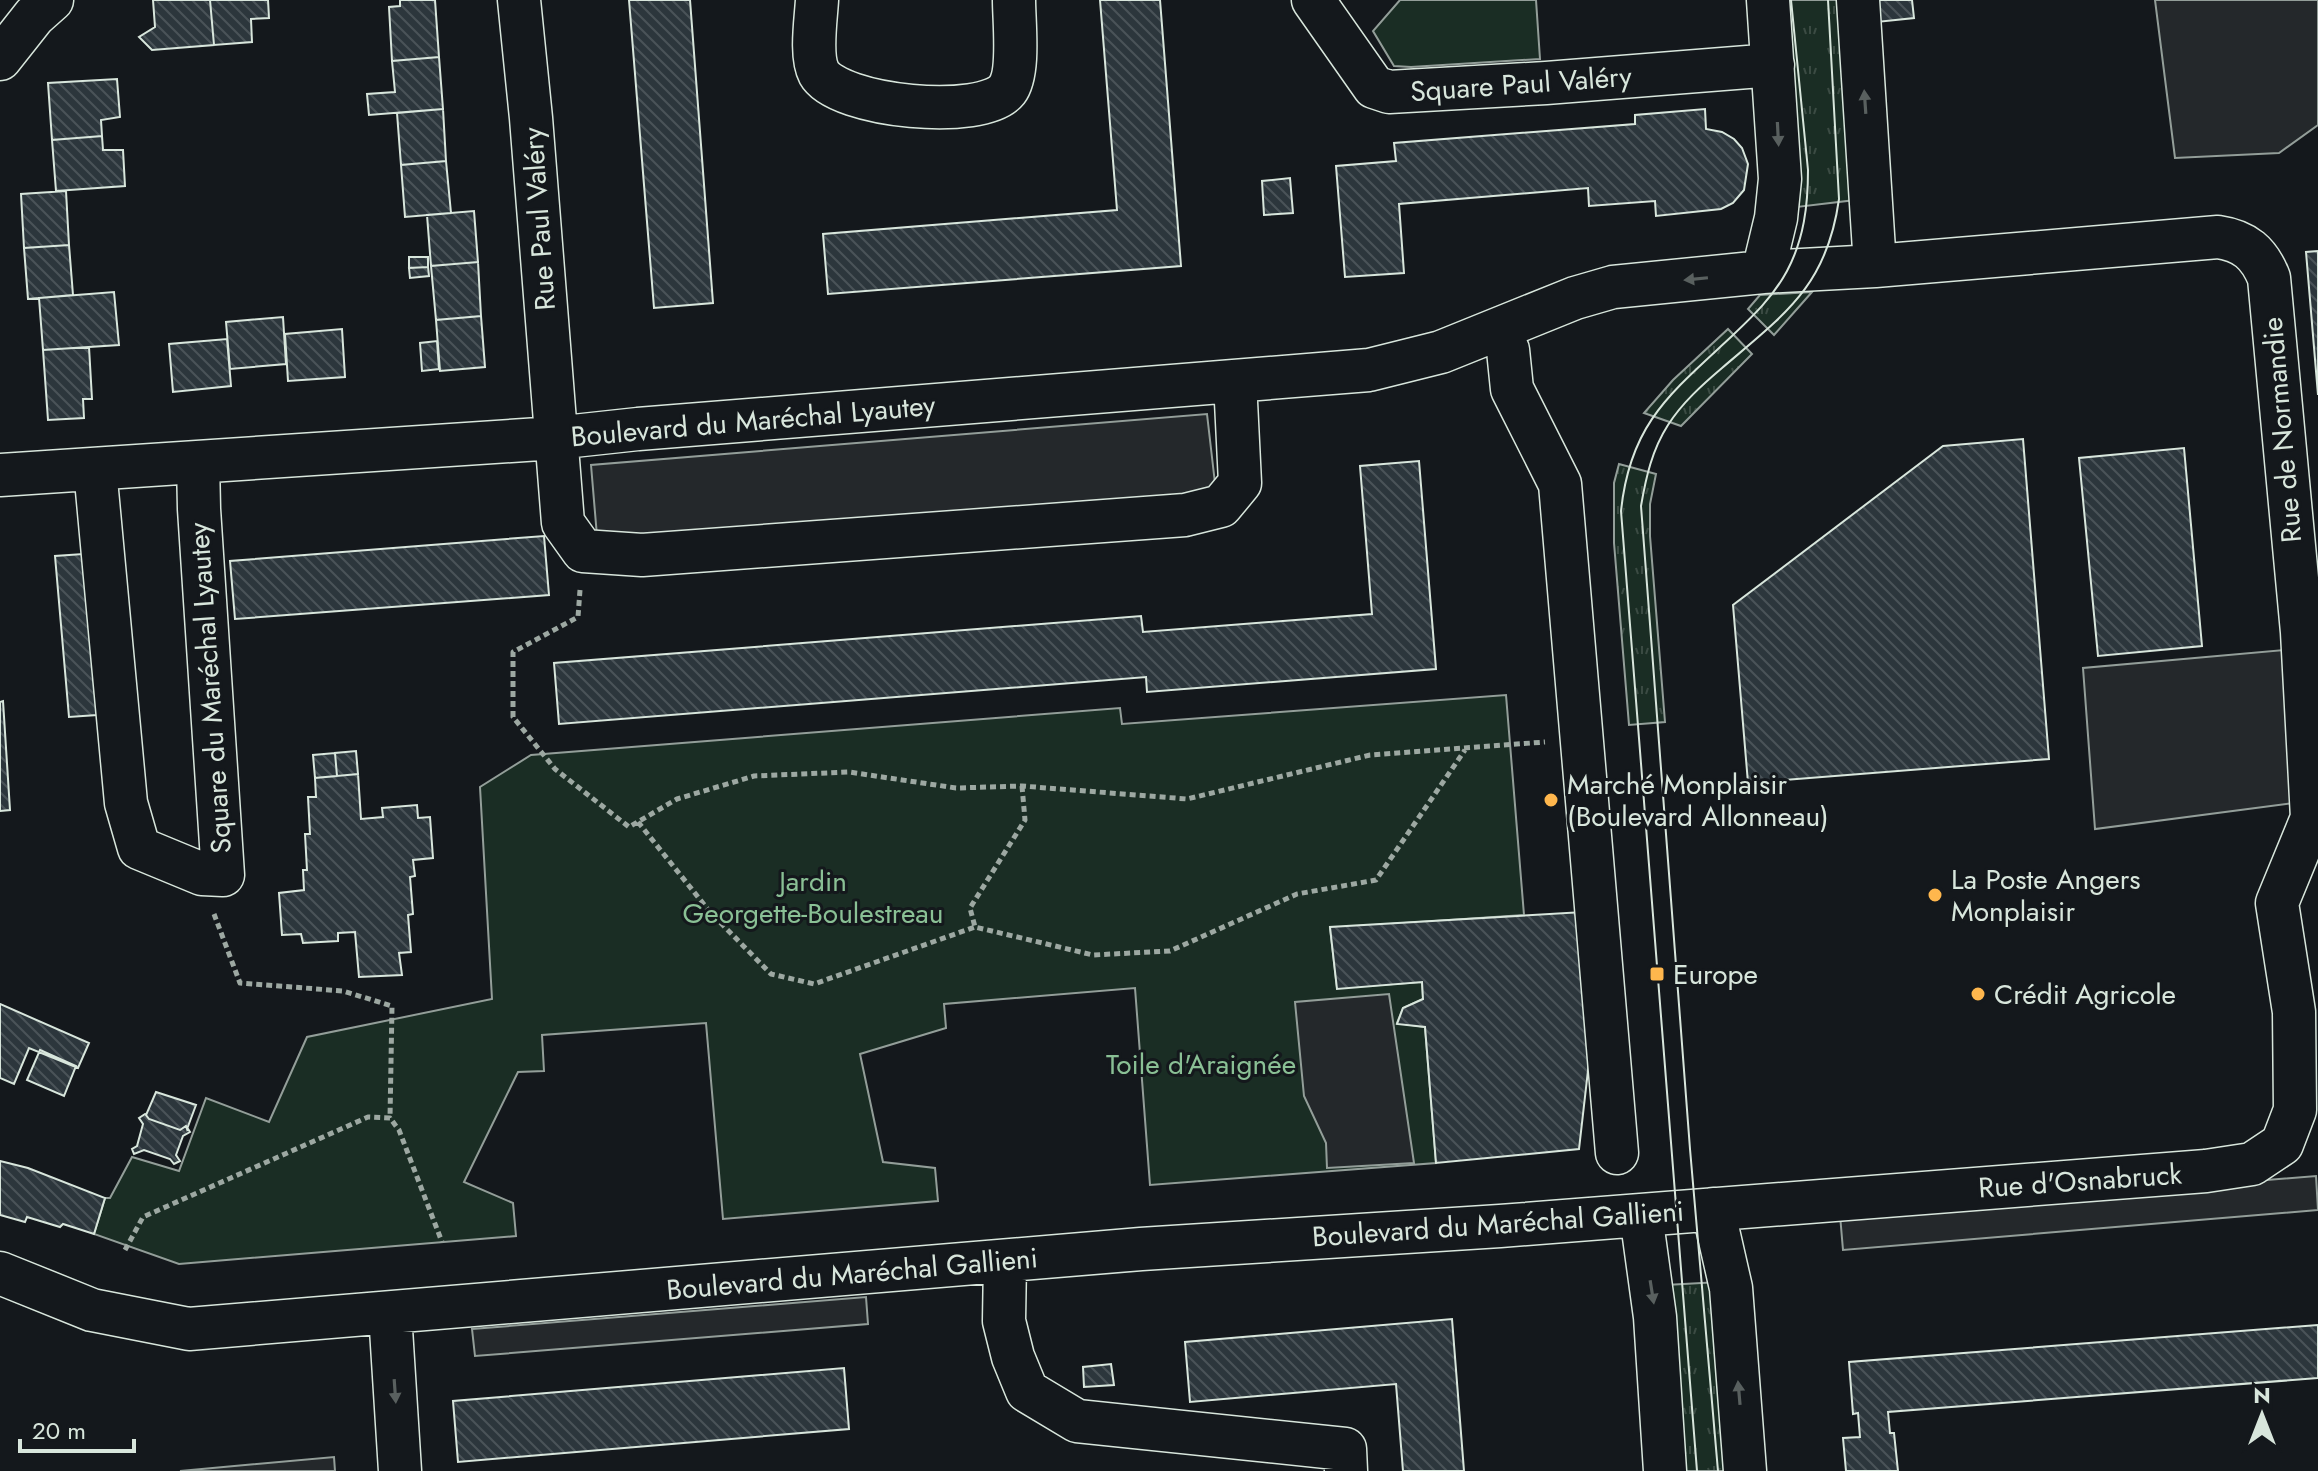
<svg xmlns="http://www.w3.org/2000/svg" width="2318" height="1471" viewBox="0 0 2318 1471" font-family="Jost,sans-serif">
<defs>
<pattern id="grass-tufts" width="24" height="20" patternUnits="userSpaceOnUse" patternTransform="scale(2)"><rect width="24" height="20" fill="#1a2d24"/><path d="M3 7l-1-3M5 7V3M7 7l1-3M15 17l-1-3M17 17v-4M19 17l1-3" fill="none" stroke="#3b4b43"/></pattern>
<pattern id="building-back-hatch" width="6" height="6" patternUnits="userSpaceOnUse" patternTransform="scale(2)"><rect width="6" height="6" fill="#2c363c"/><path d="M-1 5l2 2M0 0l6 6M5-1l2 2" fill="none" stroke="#4a5358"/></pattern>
</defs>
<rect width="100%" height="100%" fill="#14181c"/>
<path fill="url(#grass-tufts)" stroke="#939e99" stroke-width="2" d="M1783,0H1837L1855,200L1797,207Z
M1812,292L1774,335L1748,309L1760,295Z
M1728,329L1752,354L1681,426L1644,413L1673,380Z
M1619,464L1656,474L1650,504V536L1665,722L1629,725L1614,543V483Z
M1719,1282L1734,1471H1681L1666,1285Z"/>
<path fill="#1a2d24" stroke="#939e99" stroke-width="2" d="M1400,0H1536L1540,59L1411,67L1394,66L1373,31Z
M1506,695L1524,915L1330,928L1337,988L1422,982L1423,999L1403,1008L1397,1023L1425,1027L1436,1163L1150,1185L1135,988L944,1004L946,1028L860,1054L883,1162L935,1168L938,1201L723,1219L706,1023L542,1035L544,1071L518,1072L464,1182L513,1203L516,1236L179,1264L94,1234L105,1198H110L132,1157L179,1171L206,1098L269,1122L307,1037L492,999L480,787L531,755L1120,708L1122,724Z"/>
<path fill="#24282b" stroke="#939e99" stroke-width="2" d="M2155,0H2318V125L2279,153L2175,158Z
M1207,414L1216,492L598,548L591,465Z
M2284,650L2294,803L2095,829L2083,668Z
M1389,994L1414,1163L1327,1168L1326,1143L1304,1096L1295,1002Z
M2316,1176L2318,1210L1843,1250L1840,1215Z
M866,1297L868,1324L475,1356L472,1329Z
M334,1457L335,1471H180Z"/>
<path fill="url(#building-back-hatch)" stroke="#d8e6dc" stroke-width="2" d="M153,0H210L214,45L152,50L139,37L155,27Z
M210,0H268L269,18L251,19L252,42L214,45Z
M400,0H435L439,57L392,61L389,7L400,6Z
M629,0H690L713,303L654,308Z
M1100,0H1160L1181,266L828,294L823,234L1117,210Z
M1876,0H1912L1914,18L1877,22Z
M439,57L443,109L369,115L367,94L395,92L392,61Z
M117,79L120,117L101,120L102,136L52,140L48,83Z
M443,109L446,161L401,165L397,113Z
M1705,109L1706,129L1722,132L1734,139L1742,148L1748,164L1744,190L1733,203L1721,209L1656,216L1655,201L1589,206L1588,188L1399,204L1404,273L1345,277L1336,166L1396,161L1394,143L1635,124V115Z
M102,136L103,150H123L125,186L56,191L52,140Z
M446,161L451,213L405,217L401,165Z
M1290,178L1293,213L1264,215L1262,181Z
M66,191L69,245L24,248L21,194Z
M474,211L478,262L431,266L427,215Z
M69,245L73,295L28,299L24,248Z
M2318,251V395L2306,252Z
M409,257H428V267L409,268Z
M478,262L481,316L436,320L431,266Z
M428,267L429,276L410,278L409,268Z
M114,292L119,345L43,350L39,298Z
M481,316L485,367L440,371L436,320Z
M283,317L286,364L230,369L226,322Z
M342,329L345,377L288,381L285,334Z
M227,339L231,386L173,392L169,344Z
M437,341L439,369L422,371L420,343Z
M89,347L92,399H83L84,418L48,420L43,350Z
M2023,439L2049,759L1748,783L1733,605L1943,446Z
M2184,448L2202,646L2098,656L2079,458Z
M1419,461L1436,669L1147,692L1146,677L559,724L554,663L1141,616L1143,632L1372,614L1360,466Z
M544,536L549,595L235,619L230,561Z
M83,554L97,715L69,717L55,556Z
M3,701L10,810L0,811V702Z
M356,751L358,774L337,776L335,753Z
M335,753L337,776L315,778L313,755Z
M358,774L361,819L383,817L382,808L417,805L418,818L430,817L433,858L413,860L415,876L410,877L413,914L408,915L411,952L399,953L402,975L359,977L355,932L338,933V941L303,943L301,934L282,935L279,893L304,890L303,870H307L305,834H310L308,797H316L315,778Z
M1583,912L1594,1018L1579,1149L1436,1163L1425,1027L1397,1024L1403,1008L1423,999L1422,982L1337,989L1330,927Z
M0,1004L89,1043L78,1068L29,1048L14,1084L0,1078Z
M40,1050L76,1066L64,1096L27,1080Z
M156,1092L196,1105L187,1129L186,1126L180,1130L149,1119L146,1115Z
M145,1114L149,1119L180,1130L186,1126L190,1132L183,1136L176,1155L180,1161L174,1164L170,1159L144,1150L134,1154L132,1149L137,1146L143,1124L139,1118Z
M0,1161L28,1168L105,1198L94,1234L63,1224L60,1227L27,1217L25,1222L0,1215Z
M1452,1319L1464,1471H1403L1396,1384L1190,1402L1185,1342Z
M2318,1325V1378L1888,1412L1890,1433H1894L1898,1471H1846L1843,1438L1860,1437L1858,1413L1853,1414L1849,1362Z
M1111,1364L1114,1385L1084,1387L1083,1367Z
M844,1368L849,1429L458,1462L453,1401Z"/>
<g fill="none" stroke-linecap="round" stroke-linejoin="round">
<g stroke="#d8e6dc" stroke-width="45">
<path id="minor" d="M519,0L531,118L563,523L583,551L642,555L1185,515L1221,506L1240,483L1235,381
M817,0C816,19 810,56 819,73C838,107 983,121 1007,90C1020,73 1014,22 1014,0
M1313,0L1374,87L1389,92L1546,83L1773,65
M0,59L34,16L52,0
M1763,272L1875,266
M1508,350L1512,389L1560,484L1617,1153
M95,469L126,803L139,848L202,874L223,875L199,509L198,462
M0,475L555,438L638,429L1369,370L1441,352L1575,298L1613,287L1763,272L1776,218L1780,179L1768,0
M1713,1209L1731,1288L1745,1471
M1641,1215L1655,1317L1665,1471
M1005,1261L1004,1321L1013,1357L1027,1391L1077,1421L1345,1449L1346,1471
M0,1273L92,1310L189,1329L1141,1249L1500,1226L2206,1171L2252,1164L2282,1144L2295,1110L2294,1012L2277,903L2312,818L2302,632L2269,278C2259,253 2245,241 2218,237L1875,266L1858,0
M390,1313L400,1471"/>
</g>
<path stroke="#9da8a2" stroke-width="5" stroke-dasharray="6 4" stroke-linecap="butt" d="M580,590L578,617L513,652V717L555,769L629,827L677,799L754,776L849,772L956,788L1022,786L1187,799L1370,755L1545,742
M1022,786L1025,820L970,908L975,927L1093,955L1170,951L1297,894L1376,880L1465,750
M638,822L710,912L771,974L814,984L975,927
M214,914L240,983L343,991L392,1006L390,1118
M125,1250L143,1217L368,1117L390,1118L399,1130L442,1242"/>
<use href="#minor" stroke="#14181c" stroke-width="42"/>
<path stroke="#d8e6dc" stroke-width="2" d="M1697,1471L1621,511C1630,423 1671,393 1732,336C1753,316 1773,297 1787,271C1804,239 1808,205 1808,170L1791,0
M1718,1471L1690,1149L1641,506C1646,477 1652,450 1668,425C1682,403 1702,385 1722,368C1785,314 1827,286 1839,199L1828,0"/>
</g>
<defs><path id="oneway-solid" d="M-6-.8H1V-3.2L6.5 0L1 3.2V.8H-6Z" transform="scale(2)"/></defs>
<g fill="#59605f">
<use href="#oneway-solid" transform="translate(1865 102) rotate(-94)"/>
<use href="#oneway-solid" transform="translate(1778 134) rotate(87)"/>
<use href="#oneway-solid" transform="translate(1696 279) rotate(174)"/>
<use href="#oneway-solid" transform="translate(1652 1292) rotate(81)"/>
<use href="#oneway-solid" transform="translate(395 1391) rotate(86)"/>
<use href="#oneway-solid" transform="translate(1739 1393) rotate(-95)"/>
</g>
<g fill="#ffb74d" stroke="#14181c" stroke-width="3">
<circle cx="1551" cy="800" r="8"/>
<circle cx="1935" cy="895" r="8"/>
<rect x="1649" y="966" width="16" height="16" rx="4"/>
<circle cx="1978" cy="994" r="8"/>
</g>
<g text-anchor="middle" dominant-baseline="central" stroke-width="6" stroke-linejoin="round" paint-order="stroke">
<g font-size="28" fill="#d8e6dc" stroke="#14181c">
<text transform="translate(1521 84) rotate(-4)">Square Paul Valéry</text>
<text transform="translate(539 219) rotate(-94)">Rue Paul Valéry</text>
<text transform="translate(753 421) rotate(-5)">Boulevard du Maréchal Lyautey</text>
<text transform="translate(2282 430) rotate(-95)">Rue de Normandie</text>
<text transform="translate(210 688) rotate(-94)">Square du Maréchal Lyautey</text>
<text transform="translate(2080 1181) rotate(-4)">Rue d'Osnabruck</text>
<text transform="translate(1498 1224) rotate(-4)">Boulevard du Maréchal Gallieni</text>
<text transform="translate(852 1274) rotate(-5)">Boulevard du Maréchal Gallieni</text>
</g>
<g font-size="28" fill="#d8e6dc" stroke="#14181c" text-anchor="start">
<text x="1567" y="784">Marché Monplaisir<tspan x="1567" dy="32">(Boulevard Allonneau)</tspan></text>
<text x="1951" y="879">La Poste Angers<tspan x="1951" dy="32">Monplaisir</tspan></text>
<text x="1673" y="974">Europe</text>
<text x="1994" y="994">Crédit Agricole</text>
</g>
<g font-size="28" fill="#8ac095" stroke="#14181c">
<text x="813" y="881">Jardin<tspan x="813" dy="32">Georgette-Boulestreau</tspan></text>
<text x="1201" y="1064">Toile d'Araignée</text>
</g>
</g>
<g transform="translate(2262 1415)" stroke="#14181c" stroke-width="6" paint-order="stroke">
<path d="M0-6L14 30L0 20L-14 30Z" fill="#d8e6dc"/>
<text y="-12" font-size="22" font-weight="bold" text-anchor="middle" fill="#d8e6dc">N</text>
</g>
<path d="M20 1439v12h114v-12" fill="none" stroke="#d8e6dc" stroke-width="4"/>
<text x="32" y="1439" font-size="24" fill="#d8e6dc" stroke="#14181c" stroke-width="6" paint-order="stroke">20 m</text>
</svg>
